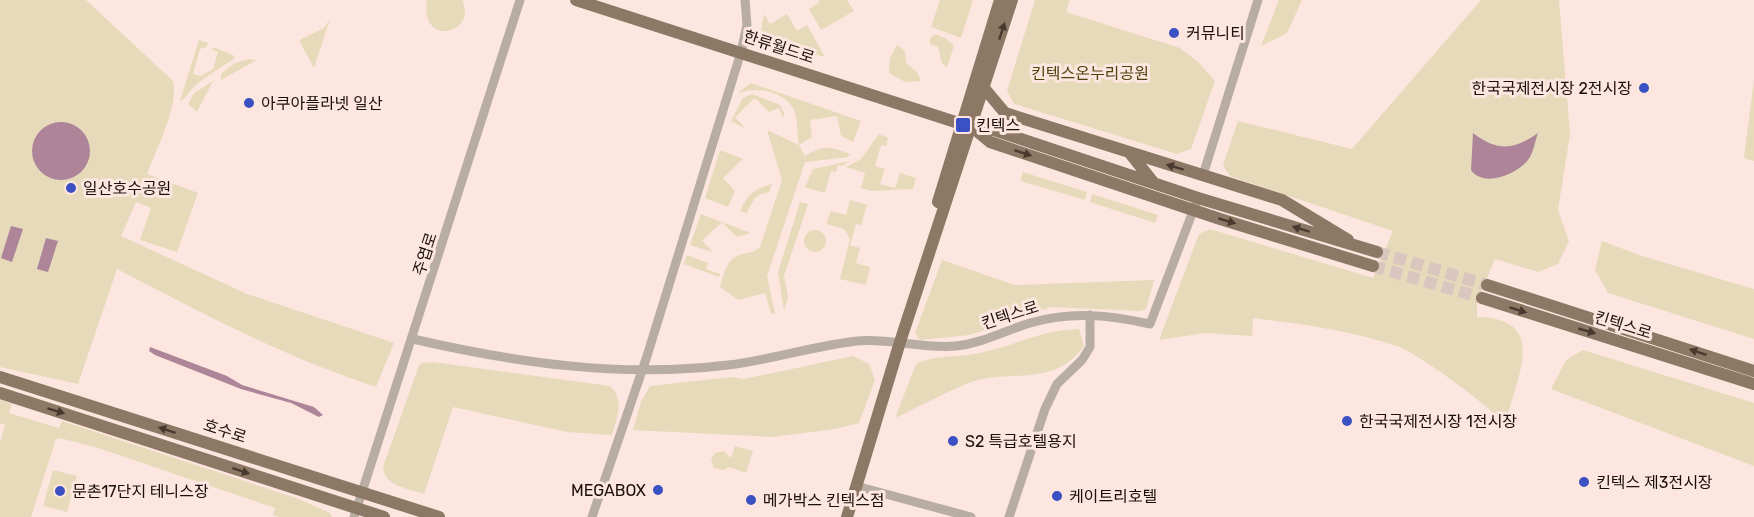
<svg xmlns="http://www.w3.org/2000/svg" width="1754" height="517" viewBox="0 0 1754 517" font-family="Rubik,'Noto Sans KR',sans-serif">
<rect width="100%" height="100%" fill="#fde6df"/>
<path fill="#e6daba" d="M0,0H86L173,81C179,106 156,150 147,174L198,193L177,252L140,240L151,208L136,202L121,236L247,294L394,343L376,387C282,356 204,314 117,269L78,384L0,367Z
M427,0H462C479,33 419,49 427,0Z
M819,0H847L854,11L821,30L809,9L820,2Z
M940,0H973L961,38L931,27Z
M1035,0H1070L1066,12L1180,48L1198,62L1215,81L1191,149L1177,154L1014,104L1007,91Z
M1279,0H1302L1287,33L1261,46Z
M1481,0H1559L1570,134L1558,210L1569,241L1558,264L1538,272L1495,259L1477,302V317C1547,318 1519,373 1507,416L1498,417C1482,401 1417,353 1397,346C1350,330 1301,324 1253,318L1252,336L1205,333L1159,340L1199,234L1210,229L1373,278L1393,231L1230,176L1223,165L1238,121L1352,149Z
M764,14L770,24L787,14L797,31L807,25L825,57L765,41L760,36Z
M330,19L314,68L300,42L301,39L324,28Z
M935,34L945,38L954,46L947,67L942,64L938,47L930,44V38Z
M199,40L208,43L206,47L200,49L193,74L201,76L213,69L218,52L212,50L213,47L233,55L235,58C223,67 207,75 196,85C190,90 186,99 180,101Z
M897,45L905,51L906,63L917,72L921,81L905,82L889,73L890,58Z
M248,59L257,60L221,80V74L233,64Z
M1754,80V161L1744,158Z
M213,81L197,112L188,104L194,93Z
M751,83L861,121L853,142L841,136L837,116L810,120L812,137L799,145L805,156C825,145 828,146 850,154L848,157L805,162L767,276L775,314L771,313L765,293L738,300L720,287C723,277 726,261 737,256C745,252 753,254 760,247L782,180L767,130L799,145C797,134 798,120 794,110C785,91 754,85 737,94Z
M752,94L780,105L785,115L783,117L779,108L769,112L755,98L735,117L746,129L731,121L743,98Z
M879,134L888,138L886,146L881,145L875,166L885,169L880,184L895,188L900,173L916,178L913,189L871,191L861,188L865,173L846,167L861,159Z
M720,150L743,159L723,178L735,191L728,207L705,198Z
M850,161L842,166L838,165L836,172L831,171L825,193L805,187L813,169Z
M1023,172L1087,192L1085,200L1020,181Z
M772,184L769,192C755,194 753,200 747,213L740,211C748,194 753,189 772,184Z
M1092,194L1158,215L1155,223L1090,202Z
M850,200L867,205L861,225L856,224L850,245L860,248L856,263L870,267L866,285L840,279L850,239L844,229L826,224L831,211L846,215Z
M800,202L808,204L784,276L788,297L784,311L778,272Z
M701,214L751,233L737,237L722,222L702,241L713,252L690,245Z
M804 241a11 11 0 1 1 22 0a11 11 0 1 1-22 0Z
M1602,241L1645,257L1754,289V339L1608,293L1595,270Z
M687,255L708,263L706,269L720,274L719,277L684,264Z
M942,260L1015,285L1154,280L1146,309L1140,311L1051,307L970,335L920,340L915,333Z
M1079,329L1084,346C1052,390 1008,367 966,384C942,394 918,407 895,418L916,364C937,354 961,358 984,352C1018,344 1043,330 1079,329Z
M1583,350L1754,403V466L1551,389L1566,360Z
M853,356L869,364L875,380L859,423L835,429L773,437L633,430L641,402L650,386L731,377L744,379Z
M433,362L610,386C625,401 617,417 612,435L567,432L453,407L424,494C409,489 384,486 383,467L418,368L421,363Z
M0,400L12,404L9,413L59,428L62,421L299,499L330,513L332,517H279L273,515L275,508L98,448L60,438L56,439L31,517H0V442L5,425L0,423Z
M735,446L753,451L746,473L729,467L724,470L714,468L711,459L715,453L724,451L731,458Z
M53,470L77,476L67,512L43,506Z"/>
<path fill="#ad8498" d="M32 151a29 29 0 1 1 58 0a29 29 0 1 1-58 0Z
M1473,133C1497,151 1513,151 1538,133C1535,141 1534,150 1530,157C1521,173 1484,189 1471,170Z
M11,226L23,229L12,262L1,258Z
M46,238L58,241L48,272L37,269Z
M150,347L227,376L242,385L314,407L323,415L319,417L291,403L241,389L155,355L149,351Z"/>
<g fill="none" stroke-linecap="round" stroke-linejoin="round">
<path stroke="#dbc6bf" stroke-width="12" stroke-dasharray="12 6" stroke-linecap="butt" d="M1377,252L1487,285
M1373,266L1482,298"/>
<path stroke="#b8ada2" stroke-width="9" d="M1203,175L1258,0
M413,339C517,363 621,378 728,365C771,360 813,346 857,341C890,338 923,349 956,346C983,343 1004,331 1030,323C1071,311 1110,315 1150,324L1198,198
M856,486L971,517
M354,517L520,0
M592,517L647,356L741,52L747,25L745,0
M1009,517L1045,409L1057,384L1082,360L1090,347V315"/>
<path stroke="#8d7865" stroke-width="12" d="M576,0L971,127L994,130L1198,198L1377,252
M984,88L1005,113L1282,200L1348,240
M972,127L990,142L1220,219L1373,266
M1129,152L1153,182
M938,202L1000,0
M1487,285L1754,371
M1482,298L1754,384
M0,377L439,517
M0,393L384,517
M847,517L900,342L1012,0"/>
</g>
<defs><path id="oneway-solid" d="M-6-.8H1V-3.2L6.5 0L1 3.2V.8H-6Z" transform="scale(1.5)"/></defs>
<g fill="#49392f">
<use href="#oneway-solid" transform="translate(1002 31) rotate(-72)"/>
<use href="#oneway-solid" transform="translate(1023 153) rotate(18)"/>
<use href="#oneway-solid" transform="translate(1175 167) rotate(-163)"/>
<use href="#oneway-solid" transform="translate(1227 221) rotate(17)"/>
<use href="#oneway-solid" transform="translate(1301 229) rotate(-163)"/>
<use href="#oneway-solid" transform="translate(1518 310) rotate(17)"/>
<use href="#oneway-solid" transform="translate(1587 331) rotate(16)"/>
<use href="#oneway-solid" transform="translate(1698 352) rotate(-162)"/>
<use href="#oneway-solid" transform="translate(56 411) rotate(17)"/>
<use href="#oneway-solid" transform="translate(167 430) rotate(-162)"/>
<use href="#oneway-solid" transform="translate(241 471) rotate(18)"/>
</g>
<g fill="#3a50c3" stroke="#fde6df" stroke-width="2">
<circle cx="1174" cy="33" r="6"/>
<circle cx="1644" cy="88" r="6"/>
<circle cx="249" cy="103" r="6"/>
<rect x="955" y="117" width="16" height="16" rx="3"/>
<circle cx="71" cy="188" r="6"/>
<circle cx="1347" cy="421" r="6"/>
<circle cx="953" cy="441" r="6"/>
<circle cx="1584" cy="482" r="6"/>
<circle cx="658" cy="490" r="6"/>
<circle cx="60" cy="491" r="6"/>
<circle cx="1057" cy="496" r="6"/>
<circle cx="751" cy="500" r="6"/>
</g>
<g text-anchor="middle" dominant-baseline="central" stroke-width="6" stroke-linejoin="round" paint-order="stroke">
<g font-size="16" fill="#1b0f0b" stroke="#fde6df" text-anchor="start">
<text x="1186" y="33">커뮤니티</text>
<text x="1632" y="88" text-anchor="end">한국국제전시장 2전시장</text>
<text x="261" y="103">아쿠아플라넷 일산</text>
<text x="976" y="125">킨텍스</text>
<text x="83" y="188">일산호수공원</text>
<text x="1359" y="421">한국국제전시장 1전시장</text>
<text x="965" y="441">S2 특급호텔용지</text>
<text x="1596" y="482">킨텍스 제3전시장</text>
<text x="646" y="490" text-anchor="end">MEGABOX</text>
<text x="72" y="491">문촌17단지 테니스장</text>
<text x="1069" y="496">케이트리호텔</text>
<text x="763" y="500">메가박스 킨텍스점</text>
</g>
<g font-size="16" fill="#1b0f0b" stroke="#fde6df">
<text transform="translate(779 47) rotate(18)">한류월드로</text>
<text transform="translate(425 254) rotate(-72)">주엽로</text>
<text transform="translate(1010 315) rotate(-18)">킨텍스로</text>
<text transform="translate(1623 325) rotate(17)">킨텍스로</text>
<text transform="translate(225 431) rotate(18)">호수로</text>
</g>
<g font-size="16" fill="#524210" stroke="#fde6df">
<text x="1090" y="73">킨텍스온누리공원</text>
</g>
</g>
</svg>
